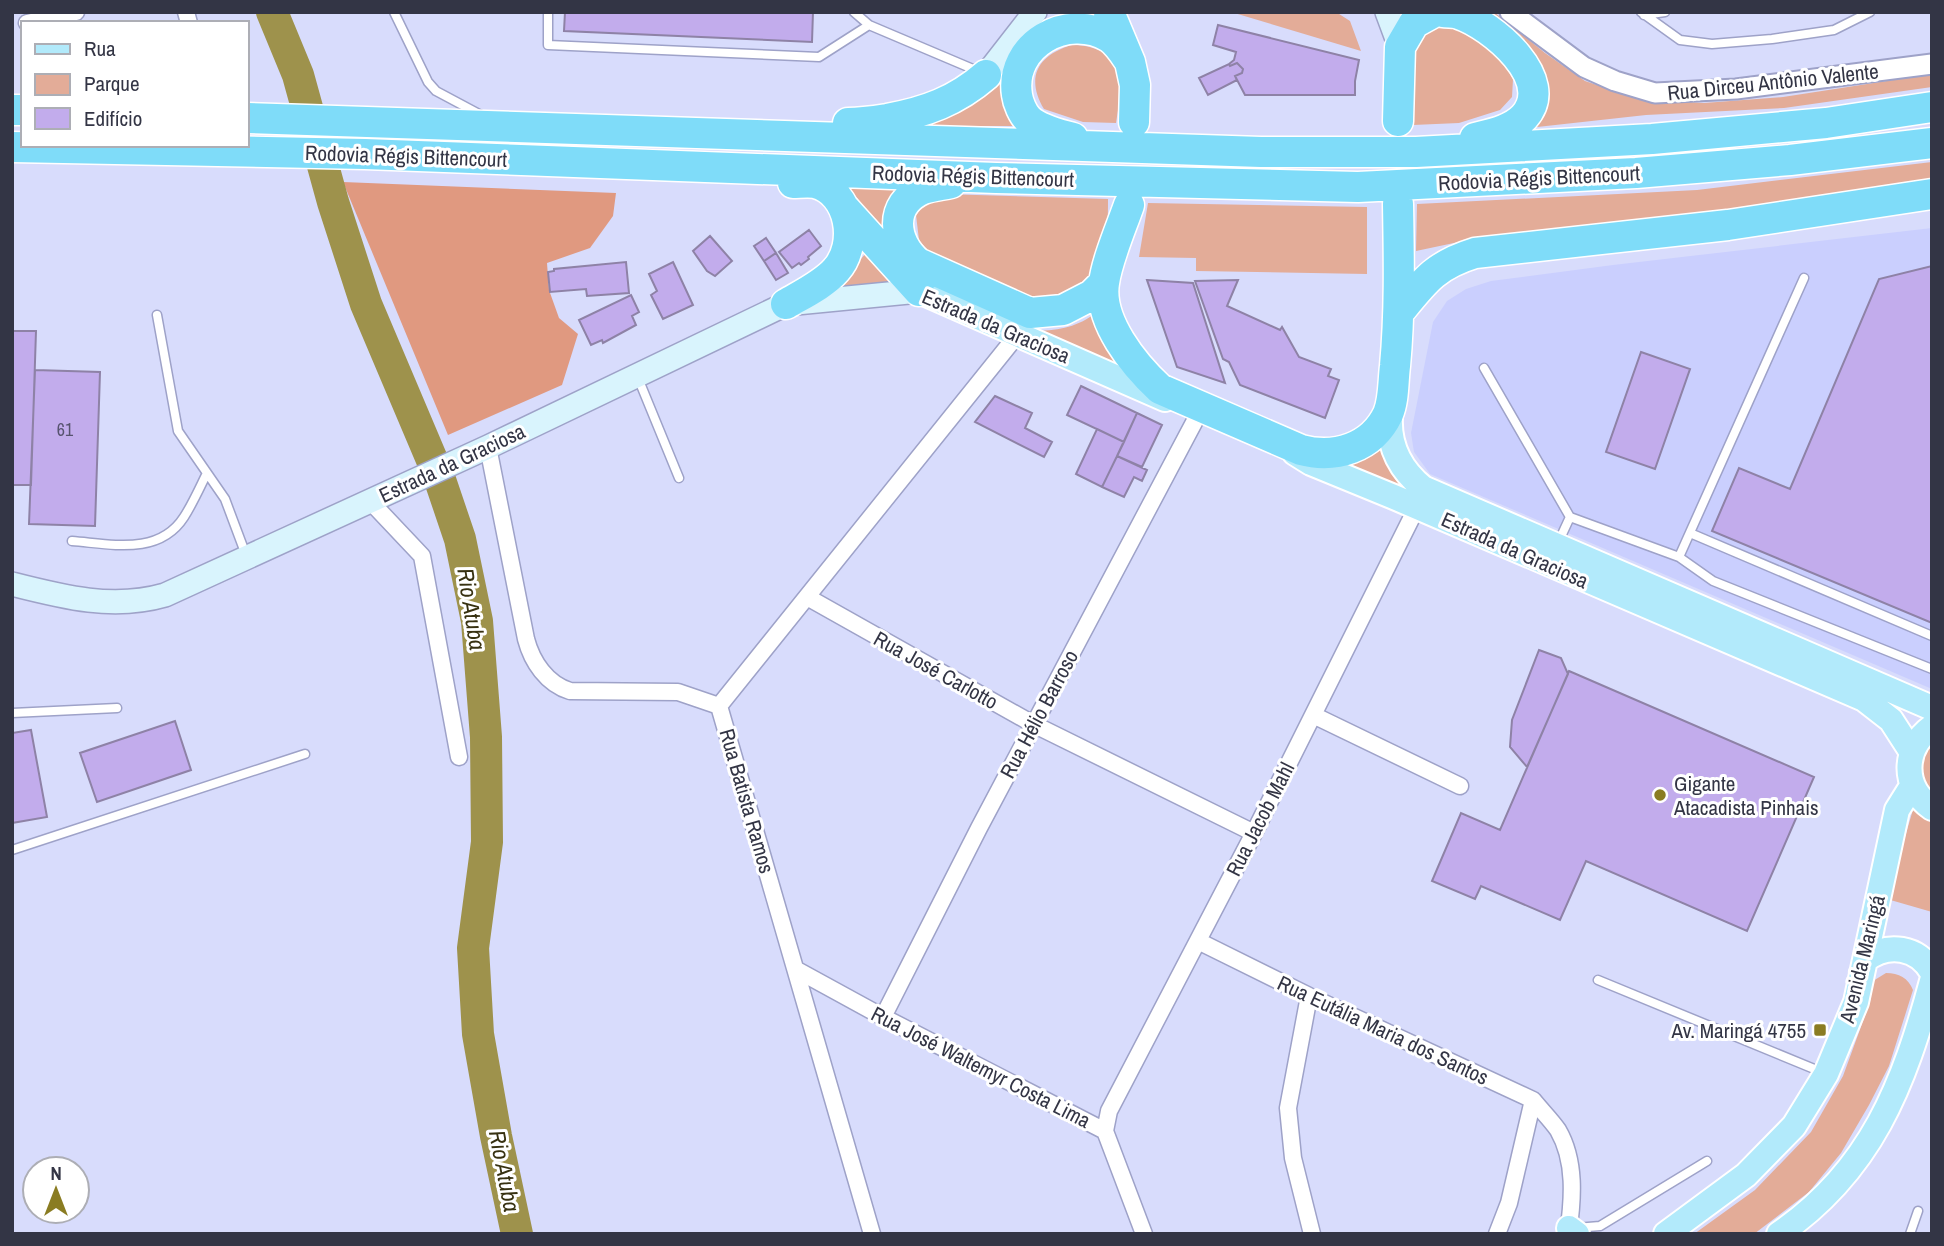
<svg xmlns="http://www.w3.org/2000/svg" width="1944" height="1246" viewBox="0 0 1944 1246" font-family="'Archivo Narrow',sans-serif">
<rect width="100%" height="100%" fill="#d8dcfc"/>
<path fill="#cacffe" d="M1932,228V689L1430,474L1414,452L1411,433L1433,322L1447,301L1466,289L1491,281L1613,265Z"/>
<path fill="#e3ac98" d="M1231,12H1336L1350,21L1361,51Z
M1482,12H1494L1545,53L1585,81L1639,99L1704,103L1783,97L1932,74V87L1784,108L1646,115L1528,128L1539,102Z
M1439,26L1457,28L1491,50L1504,64L1513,79L1512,97L1500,110L1459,123L1413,125L1412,53L1423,34Z
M1072,45C1089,45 1099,49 1113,58L1121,91L1116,123L1083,122L1044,109C1025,77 1038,55 1072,45Z
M1009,61L1022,126H918Z
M1932,162V184L1709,216L1487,236L1416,251L1417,204L1697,190Z
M845,182L909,185L881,229Z
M943,194L1108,199C1108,229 1108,269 1079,289C1069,297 1050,298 1037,302L928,251L919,240L916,215L926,203Z
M1148,203L1367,207V274L1196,271V258L1139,257Z
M867,252L894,283L839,291L838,285Z
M1097,312L1134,373L1037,331C1060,330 1078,327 1097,312Z
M1380,443L1389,469L1395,479L1414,497L1352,465Z
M1932,740V795C1914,773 1919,763 1932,740Z
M1914,806L1920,816L1932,823V912L1887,899Z
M1886,973C1899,973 1908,978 1913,990L1889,1066L1869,1105L1841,1153L1809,1192L1754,1234H1694L1755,1190L1811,1132L1843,1076L1870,1002L1873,981Z"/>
<path fill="#e09980" d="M343,182L616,193L613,216L590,248L547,263L549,290L559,318L578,334L562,385L448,435Z"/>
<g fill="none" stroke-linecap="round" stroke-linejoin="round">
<path stroke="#9e924c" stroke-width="32" d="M272,12L298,75L333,202L366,304L438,474L460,539L477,621L486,737L487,842L473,948L478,1034L496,1136L517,1234"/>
</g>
<path fill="#c2acec" stroke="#8e82a6" stroke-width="2" d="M565,12H813L812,42L564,31Z
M1218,25L1359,60L1355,81V95H1245L1235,76L1242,73L1243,69L1237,63L1230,66L1229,64L1234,60L1236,52L1213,45Z
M1237,63L1243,69L1242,73L1235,76L1237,80L1208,95L1199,78L1229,64L1230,66Z
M809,230L821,246L808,257L809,259L801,265L799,263L792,268L779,252Z
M710,236L732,261L715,276L707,271L693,251Z
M766,238L776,253L764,261L754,246Z
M776,253L788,273L776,280L764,261Z
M626,262L629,293L587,296L586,289L550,292L548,272L554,271V269Z
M673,262L693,305L663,319L651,295L657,291L649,274Z
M1932,266V623L1712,531L1739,468L1790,489L1879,279Z
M1147,280L1193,283L1225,383L1177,367Z
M1238,280L1227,306L1280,330L1282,327L1299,357L1331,369L1328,376L1339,380L1325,418L1240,385L1229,362L1223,359L1195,281Z
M631,295L639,312L632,316L636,325L603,343L602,340L591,345L579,320Z
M12,331H36L31,485H12Z
M1641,352L1690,369L1655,469L1606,452Z
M35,370L100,372L95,526L29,524Z
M1081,386L1137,413L1124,442L1067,415Z
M995,396L1032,413L1025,428L1052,442L1044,457L975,422Z
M1137,413L1162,425L1142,467L1117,456Z
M1097,429L1124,442L1102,487L1076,474Z
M1117,456L1147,470L1142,481L1134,477L1124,497L1102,487Z
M1539,650L1561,658L1568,674L1527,767L1510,747L1512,720Z
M1569,671L1814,777L1747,931L1586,861L1560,920L1481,886L1475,899L1432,881L1461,813L1500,830Z
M175,721L191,770L97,802L80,753Z
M31,730L47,817L12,823V733Z"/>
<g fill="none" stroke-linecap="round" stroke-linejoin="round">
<g stroke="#9ea2c8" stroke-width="11">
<path id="service" d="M394,12L428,82L436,91L481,115
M548,12V45L819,57L869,25
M854,12L869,25L980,72
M1641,12L1680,40L1712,44L1772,39L1834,30L1870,12
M1644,15L1665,12
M157,315L178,431L225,499L246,555
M1484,368L1570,517L1558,543
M638,378L679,478
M1570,517L1679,557L1713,581L1932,669
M1690,533L1932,636
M72,541C111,544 159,556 184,517C193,503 200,487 207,473
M1679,557L1804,278
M12,713L117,708
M12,850L305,754
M1598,980L1824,1073
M1576,1228L1600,1226L1707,1161
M1910,1234L1918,1211"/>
</g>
<g stroke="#9ea2c8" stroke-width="19">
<path id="minor" d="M186,12L189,23
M27,23L76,12
M488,447L526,639C532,662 547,684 570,691L678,692L719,706
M370,501L422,556L459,757
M807,597L1033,724L1254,833
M1313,715L1460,786
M1198,941L1309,996L1533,1100C1541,1110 1551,1120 1558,1130C1576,1161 1573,1199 1568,1234
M797,970L883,1017L1105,1131L1144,1234
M1309,996L1288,1108L1293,1158L1312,1234
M883,1017L979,828L1199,413
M1105,1131L1109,1111L1254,833L1417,507
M872,1234L719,706L1018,334
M1497,1234L1509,1203L1533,1100"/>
</g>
<g stroke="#9ea2c8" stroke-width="23">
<path id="tertiary" d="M1510,12L1584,67L1615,81L1655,93L1736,89L1932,64"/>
</g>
<g stroke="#9ea2c8" stroke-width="26">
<path id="secondary" d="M1387,12L1400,47
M986,75L1035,12
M12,584C63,597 113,610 165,595L488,447L786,304L919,291"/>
</g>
<g stroke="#fff" stroke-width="28">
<path id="primary" d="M919,291L1165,399
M1391,407C1386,440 1397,467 1423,488L1932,708
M1295,453L1311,463L1394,497L1864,699L1891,720L1911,751
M1932,727C1903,748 1901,787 1932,808
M1865,960C1888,942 1918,947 1932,972
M1569,1228L1577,1234
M1666,1234L1746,1175L1794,1126L1826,1074L1856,1002L1897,810L1912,786
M1779,1234C1871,1171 1904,1085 1932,981"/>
</g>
<g stroke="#fff" stroke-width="33">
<path id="motorway" d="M1109,12L1130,62L1135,85L1134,122
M1443,12C1448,13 1454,12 1459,14C1492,25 1558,80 1524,117C1512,130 1491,134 1475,138
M12,110H23
M247,118L1261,152H1416L1652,139L1826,123L1932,107
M1398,121L1400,47L1414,23L1434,12
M848,123C861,123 874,121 887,119C926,112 956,101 986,75
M1073,138C1059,134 1039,130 1028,119C1023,114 1018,103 1017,95C1009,45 1067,12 1109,37C1118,43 1124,53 1130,62
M12,147L365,154L996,178L1358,187L1636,173L1790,160L1932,143
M951,183C942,185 932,186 923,189C888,204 893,242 918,263L1030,313L1063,310L1092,295L1104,283
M1129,205C1121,228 1107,260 1104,283C1098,321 1134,365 1160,389L1301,450C1335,459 1372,448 1388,414C1394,400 1393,382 1395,366C1400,312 1399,259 1398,204
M844,208L919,291
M786,304C803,294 824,284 836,270C859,245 851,192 815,183C808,182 799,183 793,183
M1400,311C1425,280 1436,265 1475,253L1728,225L1932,194"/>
</g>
<use href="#service" stroke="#fff" stroke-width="8"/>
<use href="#minor" stroke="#fff" stroke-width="16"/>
<use href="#tertiary" stroke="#fff" stroke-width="19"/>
<use href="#secondary" stroke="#d9f4fd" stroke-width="23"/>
<use href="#primary" stroke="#b2eafb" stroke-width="24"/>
<use href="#motorway" stroke="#7fdcf9" stroke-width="30"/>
</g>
<g fill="#8a7c22" stroke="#fff" stroke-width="2.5">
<circle cx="1660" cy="795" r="7"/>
<rect x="1813" y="1023" width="14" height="14" rx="3.5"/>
</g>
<g text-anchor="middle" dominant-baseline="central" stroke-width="6" stroke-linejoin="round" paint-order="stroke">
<g font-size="18" fill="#57536f">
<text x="65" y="429">61</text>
</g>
<g font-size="21" fill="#333545" stroke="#fff">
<text transform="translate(1773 82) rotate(-6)">Rua Dirceu Antônio Valente</text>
<text transform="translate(406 156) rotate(2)">Rodovia Régis Bittencourt</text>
<text transform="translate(973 176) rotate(2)">Rodovia Régis Bittencourt</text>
<text transform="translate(1539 178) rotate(-3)">Rodovia Régis Bittencourt</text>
<text transform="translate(996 326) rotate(23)">Estrada da Graciosa</text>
<text transform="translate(452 463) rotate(-25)">Estrada da Graciosa</text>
<text transform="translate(1515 550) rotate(24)">Estrada da Graciosa</text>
<text transform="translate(936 670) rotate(29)">Rua José Carlotto</text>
<text transform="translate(1039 714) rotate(-62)">Rua Hélio Barroso</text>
<text transform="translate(747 801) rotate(74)">Rua Batista Ramos</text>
<text transform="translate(1260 819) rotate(-63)">Rua Jacob Mahl</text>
<text transform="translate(1862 959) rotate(-76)">Avenida Maringá</text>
<text transform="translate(1383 1030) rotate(25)">Rua Eutália Maria dos Santos</text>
<text transform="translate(981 1067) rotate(27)">Rua José Waltemyr Costa Lima</text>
</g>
<g font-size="21" fill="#333545" stroke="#fff" text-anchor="start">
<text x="1674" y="783">Gigante<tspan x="1674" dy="24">Atacadista Pinhais</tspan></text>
<text x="1806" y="1030" text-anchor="end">Av. Maringá 4755</text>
</g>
<g font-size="23" font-style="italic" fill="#373111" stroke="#fff">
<text transform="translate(472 609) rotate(81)">Rio Atuba</text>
<text transform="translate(505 1171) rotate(79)">Rio Atuba</text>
</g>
</g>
<rect width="1944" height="1246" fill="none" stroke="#333545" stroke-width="28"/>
<rect x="21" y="21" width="228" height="126" fill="#ffffff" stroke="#adaeb5" stroke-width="2"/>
<rect x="35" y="44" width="35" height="10" fill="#b2eafb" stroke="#adaeb5" stroke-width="2"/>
<text x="84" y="56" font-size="21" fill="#333545">Rua</text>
<rect x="35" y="74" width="35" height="21" fill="#e3ac98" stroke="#adaeb5" stroke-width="2"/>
<text x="84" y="91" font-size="21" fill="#333545">Parque</text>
<rect x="35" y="108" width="35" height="21" fill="#c2acec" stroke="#adaeb5" stroke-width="2"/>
<text x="84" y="126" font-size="21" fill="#333545">Edifício</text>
<g transform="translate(56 1190)"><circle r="33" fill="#ffffff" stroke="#adaeb5" stroke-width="2"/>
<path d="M0-5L12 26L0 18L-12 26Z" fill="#8a7c22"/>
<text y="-10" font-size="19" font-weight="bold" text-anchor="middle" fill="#333545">N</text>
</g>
</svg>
